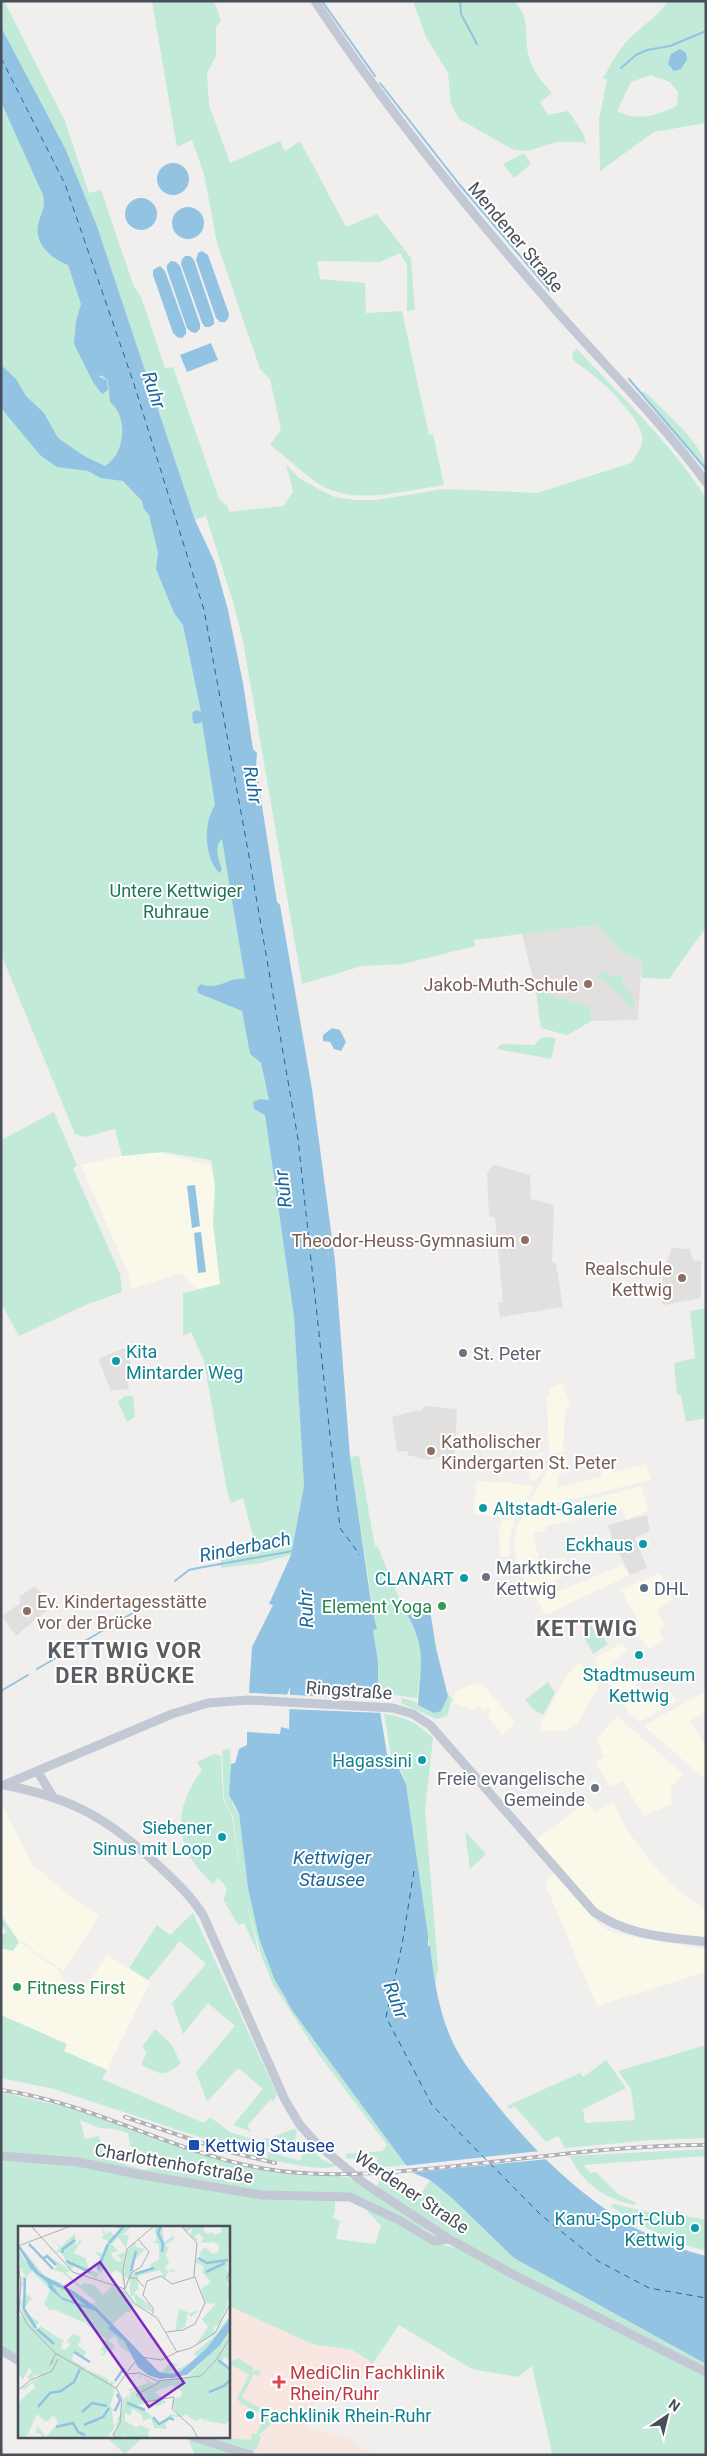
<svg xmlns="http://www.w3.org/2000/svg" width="707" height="2456" viewBox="0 0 707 2456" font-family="Roboto,sans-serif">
<rect width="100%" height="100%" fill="#f1efee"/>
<path fill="#faf8e9" d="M157,1152L212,1166L215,1187L213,1223L220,1284L198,1290L181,1273L131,1289L129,1275L81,1165L122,1156Z
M563,1383L570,1407L565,1408L563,1453H549L547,1398L551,1388Z
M538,1452L545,1454L541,1473L535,1481L528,1478L530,1474L526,1473L530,1464L535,1465Z
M564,1456L571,1471L559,1474L556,1488L602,1476L601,1468L611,1465L614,1472L646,1464L651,1480L527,1510L531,1499L545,1475L550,1457Z
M477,1481L510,1483L534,1486L516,1519L473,1514Z
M641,1486L648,1511L626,1520L623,1510L546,1526L545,1531L533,1533L539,1561L565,1557L571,1572L553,1582L557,1592L623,1565L629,1575L546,1615L517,1568L514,1540L517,1526L522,1518Z
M503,1519L514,1521L509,1541L510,1556L500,1557L499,1531Z
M660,1573L673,1599L656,1610L665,1625L658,1630L664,1640L649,1649L638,1635V1621L621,1590Z
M622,1643L627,1651L611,1662L622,1679L632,1675L638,1689L621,1699L604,1678L594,1658Z
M579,1662L592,1675L598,1684L597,1689L577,1723L567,1731H543L540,1725L565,1678Z
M476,1683L484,1686L515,1723L502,1735L487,1715L491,1711L488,1707L484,1711L479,1705L472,1710L454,1703L455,1691Z
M706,1691V1711L690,1721L706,1747V1780L644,1726Z
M671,1693L677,1701L639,1722L627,1710L622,1700L633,1694L639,1702L656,1694L659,1699Z
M617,1716L683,1774L671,1788L672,1804L644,1816L623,1781L610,1787L595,1762L604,1757L597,1739Z
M613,1801L627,1830L649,1860L673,1886L706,1910V1939L625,1925L601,1913L534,1841L587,1802L596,1813Z
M1,1803L32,1864L69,1896L99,1915L64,1971L35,1952L24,1941L21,1942L35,1954L58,1970L70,1991L76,1993L87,1986L107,1955L150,1982L107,2070L64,2051L67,2044L1,2015Z
M556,1873L594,1913L596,1922L601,1926L611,1932L632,1937L706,1949V1972L597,2006L546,1886L548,1879Z"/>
<path fill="#e1e0df" d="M598,925L624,954L642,960L638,1020L591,1021L567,1035L541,1028L536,991L522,934Z
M495,1165L530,1175L531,1199L554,1205L552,1261L556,1264L563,1307L500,1317L498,1303L503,1302L495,1218L489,1216L487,1174L490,1168Z
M672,1248L690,1249L693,1260L701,1261V1298L665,1305L662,1304L663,1272Z
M129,1346L131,1371L127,1372L129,1389L111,1391L98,1359Z
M425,1406L457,1409L455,1453L427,1460L408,1455V1451L397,1452L392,1417L418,1410L420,1412Z
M647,1515L650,1531L635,1538L647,1568L630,1575L614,1544L608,1525Z
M35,1586L52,1606L16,1636L2,1616L19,1604L20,1596Z"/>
<path fill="#f8e7e1" d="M229,2304L311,2344L352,2350L373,2363L361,2375L344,2366L314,2397L318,2400L305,2421L307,2427L347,2438L364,2450L378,2455H257L202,2437H229Z"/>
<path fill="#c1ead8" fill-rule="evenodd" d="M1,1H4L65,121L89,193L101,190L134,287L141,297L165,368L173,367L219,499L228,507L229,512L284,506L293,491L286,464L299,478L318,489L335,497L355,500H376L444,489L537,493L631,463C637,455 644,445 642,435C639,418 607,386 593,375C586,369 578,366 572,358L573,353L577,349C622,397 670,442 706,498V923L705,929L669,979L642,978V960L624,954L597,925L474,940L475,946L403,964L362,966L302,984L243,641L234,605L206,516L195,520L97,226L66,150L1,27Z
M152,1H214L221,20L216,28V56L207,73L209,105L230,163L280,141L285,151L300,141L346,227L377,214L411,258L415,310L407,311V265L400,253L380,262L317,261L320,279L365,283L366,313L402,311L429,435L433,434L444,485C406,490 360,505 324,487C307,478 287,457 270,445L281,430L270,379L260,369L217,243L204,174L192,140L177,147Z
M413,1H514C532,20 523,34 529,57C533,72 542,82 552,93L540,102L548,115L568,111L582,131L587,145L583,142H556L528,151L514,150L459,119L451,104L448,73L426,37Z
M668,1H706V123L654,132L600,171L599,119L607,80L603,78C612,63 619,48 632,36C645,24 658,16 668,1ZM651,75L670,82L678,92L677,106C658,115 637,122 617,111L631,82Z
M1,68L184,596L245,979C224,979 222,991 201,984L198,993L242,1011L250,1054L261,1063L269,1100L254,1109L265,1115L294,1317L304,1486L291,1555L261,1563L221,1568V1553L255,1544L243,1498L231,1503L227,1491L204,1361L191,1332L183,1336V1293L220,1284L213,1223L215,1187L211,1160L163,1152L122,1156L115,1129L85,1137L75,1134L1,954Z
M524,153L531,164L514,178L503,164Z
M644,391C662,410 706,444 706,471L641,393Z
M602,970L611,976L623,975V986L630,993L636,1005L627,1006C623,993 609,985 598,978Z
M536,991L591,1007V1021L567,1035L541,1028Z
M548,1037L556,1038L551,1059L497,1049L501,1044L534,1045L541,1038Z
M54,1112L77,1166L73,1168L120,1274L122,1292L88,1304L19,1336L1,1303V1140Z
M706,1308V1418L686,1422L681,1395H677L674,1363L695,1358L690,1311Z
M125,1396H133L135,1417L127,1422L118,1402Z
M359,1456L375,1547H378L404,1610L420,1640L421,1668L417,1698L394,1695L391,1700L378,1699V1662L373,1630L376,1629L350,1457Z
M585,1622L591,1625L594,1631L598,1629L608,1644L593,1654L583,1635Z
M548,1682L555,1693L543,1715L534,1710L525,1700Z
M448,1694L452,1699L447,1716L436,1719L401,1703L402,1698L416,1702L418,1705Z
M384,1714C405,1716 419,1724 433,1738L425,1809L438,1968L435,1985L406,1784L402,1772L392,1761Z
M230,1749L232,1803L239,1813L248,1888L259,1938L284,1997L406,2165L378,2168L377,2157L347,2159L345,2154L382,2151L387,2145L319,2055L274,1986L262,1958L245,1896L259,1955L244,1923L238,1925L223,1899C230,1889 226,1886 218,1878L213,1884C174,1850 171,1811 202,1770L197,1762L214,1754L221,1756L223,1799L232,1817L242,1881L233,1817L224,1799L222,1752L223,1750Z
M465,1831L486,1854L470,1869Z
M193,1913L277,2094L273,2102L271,2099L247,2126L252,2132L233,2125L263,2089L238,2068L207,2102L196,2072L235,2026L208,2003L183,2034L172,2003L206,1964L180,1941L148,1980L129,1968L157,1925L170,1935Z
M3,1918L19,1942L13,1951L1,1948V1935L6,1932L1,1924Z
M1,2015L67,2044L64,2051L107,2070L102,2079L204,2123L210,2117L230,2132L253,2139V2144H262V2139L269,2138L275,2146V2151L265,2149L263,2158L54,2089L1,2078Z
M155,2029L171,2044L181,2063C164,2078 160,2074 141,2065L147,2052L142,2047Z
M706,2045V2138L653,2140L565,2148L558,2136L546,2142L514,2106L510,2109L507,2106L580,2073L583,2077L606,2060L626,2088L583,2109L585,2123L635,2120L631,2089L618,2071Z
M1,2092L79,2110L186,2149L239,2165L277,2172L348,2177L434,2234L356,2197L263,2193L1,2153ZM80,2120L99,2128L114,2129L128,2133L130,2146L147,2154L151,2169L144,2170L105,2158L99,2136L85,2139Z
M293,2129L297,2130L295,2141C319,2146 309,2152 325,2161C329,2163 333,2163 337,2165C325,2173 282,2162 267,2159L268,2152L301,2161L303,2147L288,2143L284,2147L273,2137Z
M706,2149V2156L584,2165L590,2173L596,2172L619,2195L637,2203L634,2205C603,2198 585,2185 569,2156Z
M1,2158L54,2161L221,2191L335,2198V2213L332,2217L340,2221L336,2239L375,2244L381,2226L360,2203L436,2243L463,2250L706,2374V2455H550L552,2453L532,2366L518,2377L472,2369L399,2325L373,2363L352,2350L312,2344L229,2306V2227H19V2358L1,2346Z
M430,2180L453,2199L514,2258L706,2364V2369L470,2247L376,2187L380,2181L399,2183L406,2186L403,2190L417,2199Z
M613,2204L663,2215L667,2212L706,2220V2251C671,2242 640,2226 611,2206Z
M238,2358L254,2368L252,2370L254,2372L256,2369L261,2372L259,2376L254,2374L242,2398L273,2415L271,2419L274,2421L258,2436L261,2437L257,2448L253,2452L204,2437L252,2440L251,2434H256L265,2416L242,2404L237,2399L249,2374L233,2366L229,2368V2363Z
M106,2437H143L125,2454Z
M188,2439L242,2455H195Z"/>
<path fill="#92c3e3" d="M1,27L66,150L97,226L195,520L215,563L228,610L243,683L253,749L257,753L256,767L277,902L280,905L312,1089L335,1261L350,1457L371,1602L376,1610L372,1609L377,1629L373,1630L378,1662V1699L388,1760H395L406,1784L428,1935V1946H430C434,1980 439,2014 454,2045C464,2065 479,2082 493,2100C547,2168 619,2235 706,2256V2364L514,2258L453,2199L430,2180L411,2172L292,2010L274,1978L259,1938L248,1888L239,1813L229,1795L231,1764L235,1763L239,1749L247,1745V1732L280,1734L281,1727L289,1729L290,1687L287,1695L249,1693L252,1647L273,1605L269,1604L291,1555L304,1486L294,1317L265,1115L254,1109L253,1102L260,1099L269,1100L261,1063L250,1054L242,1011L198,993L197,988L201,984C221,991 226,977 245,979L222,839C213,847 219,860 222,870L219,873C204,856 203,824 215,805L202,722L197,724L193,723L192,713L196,710L201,712L183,625L174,613L156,569L158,553L149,515L144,509L142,501L123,481L101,478L88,471L57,467L40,455L1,408V365L16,379L26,396L44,413L58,438L84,456L105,466C125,455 129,417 110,402L108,380L101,375L99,377L107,380L108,390L102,394L93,382L74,344L76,321L81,304L68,265C52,259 34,244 38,225C41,211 46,210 43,195L1,102Z
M680,49L686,53L687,60L681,69L674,71L668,64L671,54Z
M157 179a16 16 0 1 1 32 0a16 16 0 1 1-32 0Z
M125 214a16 16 0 1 1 32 0a16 16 0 1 1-32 0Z
M172 223a16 16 0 1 1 32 0a16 16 0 1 1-32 0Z
M202,251L208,255L229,314L228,319L225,322H220L216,318L196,260L198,253Z
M185,256H190L194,260L214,319V324L210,327H205L202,323L181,264L182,259Z
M171,261L176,262L180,266L200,324V329L196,333L191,332L187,328L167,270V265Z
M160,266L165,271L186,329V334L182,338L177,337L173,333L153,275V270Z
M211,343L218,360L187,372L180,355Z
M332,1028L340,1030L346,1042L341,1051L334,1049L330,1042L323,1041V1035Z
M195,1185L200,1226L192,1228L187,1186Z
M201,1232L206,1272L198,1273L194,1233Z
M419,1604L428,1610L431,1616L436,1648L448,1696L441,1711L434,1713L418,1705C420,1664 428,1648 404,1610Z"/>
<path fill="#f1efee" d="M247,1693L381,1699L383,1713L287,1709V1697L249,1696Z
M540,2151L548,2159L409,2173L404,2166Z"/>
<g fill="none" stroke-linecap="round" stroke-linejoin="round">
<path stroke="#92c3e3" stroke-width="2" d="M322,1L375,76
M460,1L461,14L477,44
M621,68L636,55L647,50L670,46L706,31
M380,83L459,184L549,290
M629,379L706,469
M175,1581L189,1570L198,1568L293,1551
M37,1669L143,1607
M1,1691L28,1675"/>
<path stroke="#1a689a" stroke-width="1" stroke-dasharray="6 5" stroke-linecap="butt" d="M1,58L65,184L134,384L204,610L249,856L298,1139L340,1528L360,1555
M414,1871L402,1945L386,2017L432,2105L541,2215L598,2261L649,2288L706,2298"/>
<path stroke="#c3c8d5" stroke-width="9" d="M315,1C386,109 469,211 554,308C605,366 660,420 706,482
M38,1772L53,1797
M4,1785C73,1798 109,1819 160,1867C176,1882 191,1896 203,1915L285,2100L300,2125L317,2144L364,2183L449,2239L518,2277L706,2372
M4,1785L172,1714L208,1703L248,1700L393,1708L413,1714L430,1725L594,1912C628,1936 666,1937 706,1942
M1,2156L78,2162L147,2176L262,2195L350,2197L399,2220L434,2241L449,2239
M1,2350L19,2361
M194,2437L250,2455"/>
<g stroke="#b1b2b8" stroke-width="4">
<path id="rail" d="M1,2090C99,2104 183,2159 280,2171C339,2178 398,2172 457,2166C540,2157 623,2145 706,2145
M125,2117L226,2151L275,2163"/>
</g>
<use href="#rail" stroke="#fff" stroke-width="2" stroke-dasharray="5.5" stroke-linecap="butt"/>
</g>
<g fill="#8d6e63" stroke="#fff" stroke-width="2">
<circle cx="588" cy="984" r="5"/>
<circle cx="525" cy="1240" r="5"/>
<circle cx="682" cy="1278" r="5"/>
<circle cx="431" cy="1451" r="5"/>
<circle cx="27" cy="1611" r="5"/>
</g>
<g fill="#6b7280" stroke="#fff" stroke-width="2">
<circle cx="463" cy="1353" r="5"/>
<circle cx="486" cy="1577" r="5"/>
<circle cx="595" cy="1788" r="5"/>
</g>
<g fill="#0f9aa8" stroke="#fff" stroke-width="2">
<circle cx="116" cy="1361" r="5"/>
<circle cx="483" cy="1508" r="5"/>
<circle cx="643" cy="1544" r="5"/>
<circle cx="464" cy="1578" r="5"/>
<circle cx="639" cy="1655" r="5"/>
<circle cx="422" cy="1760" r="5"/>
<circle cx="222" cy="1837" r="5"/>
<circle cx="695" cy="2228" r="5"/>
<circle cx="250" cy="2415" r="5"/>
</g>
<circle fill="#5c6f8a" stroke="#fff" stroke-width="2" cx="644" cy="1588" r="5"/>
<g fill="#2e9e5b" stroke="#fff" stroke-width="2">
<circle cx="442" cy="1606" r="5"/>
<circle cx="17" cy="1987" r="5"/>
</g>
<rect fill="#1a4fb4" stroke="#fff" stroke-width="2" x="188" y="2139" width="12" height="12" rx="2.5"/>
<path fill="#e0444e" stroke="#fff" stroke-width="2" d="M276.5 2374.5h5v5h5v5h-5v5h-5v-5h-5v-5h5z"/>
<g text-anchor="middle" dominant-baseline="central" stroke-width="4" stroke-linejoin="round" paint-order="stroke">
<g font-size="18" fill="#484e5a" stroke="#fff">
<text transform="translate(516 237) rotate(50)">Mendener Straße</text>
<text transform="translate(349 1690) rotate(4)">Ringstraße</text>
<text transform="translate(174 2163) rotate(10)">Charlottenhofstraße</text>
<text transform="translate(412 2192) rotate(34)">Werdener Straße</text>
</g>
<g font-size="18" fill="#207459" stroke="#fff">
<text x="176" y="890">Untere Kettwiger<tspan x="176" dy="21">Ruhraue</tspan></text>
</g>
<g font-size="18" fill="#785e54" stroke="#fff" text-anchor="end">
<text x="578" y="984">Jakob-Muth-Schule</text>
<text x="515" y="1240">Theodor-Heuss-Gymnasium</text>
<text x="672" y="1268">Realschule<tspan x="672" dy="21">Kettwig</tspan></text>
<text x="441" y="1441" text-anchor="start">Katholischer<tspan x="441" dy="21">Kindergarten St. Peter</tspan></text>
<text x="37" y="1601" text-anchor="start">Ev. Kindertagesstätte<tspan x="37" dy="21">vor der Brücke</tspan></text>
</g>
<g font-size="18" fill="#0d838f" stroke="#fff" text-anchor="end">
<text x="126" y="1351" text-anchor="start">Kita<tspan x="126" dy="21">Mintarder Weg</tspan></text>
<text x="493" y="1508" text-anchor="start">Altstadt-Galerie</text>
<text x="633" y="1544">Eckhaus</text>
<text x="454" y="1578">CLANART</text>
<text x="639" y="1674" text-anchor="middle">Stadtmuseum<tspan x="639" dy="21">Kettwig</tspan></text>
<text x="412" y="1760">Hagassini</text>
<text x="212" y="1827">Siebener<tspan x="212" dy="21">Sinus mit Loop</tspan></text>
<text x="685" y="2218">Kanu-Sport-Club<tspan x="685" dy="21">Kettwig</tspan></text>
<text x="260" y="2415" text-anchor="start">Fachklinik Rhein-Ruhr</text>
</g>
<g font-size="18" fill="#5b616d" stroke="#fff" text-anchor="start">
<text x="473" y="1353">St. Peter</text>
<text x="496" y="1567">Marktkirche<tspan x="496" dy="21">Kettwig</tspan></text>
<text x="585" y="1778" text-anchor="end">Freie evangelische<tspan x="585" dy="21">Gemeinde</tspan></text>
</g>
<g font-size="18" fill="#4e5e75" stroke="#fff" text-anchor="start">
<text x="654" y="1588">DHL</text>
</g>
<g font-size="18" fill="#27864d" stroke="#fff" text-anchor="end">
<text x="432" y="1606">Element Yoga</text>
<text x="27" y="1987" text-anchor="start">Fitness First</text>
</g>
<g font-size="18" fill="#164399" stroke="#fff" text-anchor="start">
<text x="205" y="2145">Kettwig Stausee</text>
</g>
<g font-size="18" fill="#be3a42" stroke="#fff" text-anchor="start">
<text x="290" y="2372">MediClin Fachklinik<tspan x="290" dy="21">Rhein/Ruhr</tspan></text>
</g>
<g font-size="19" font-style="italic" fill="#1a689a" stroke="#fff">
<text transform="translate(154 390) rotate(72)">Ruhr</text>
<text transform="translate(253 785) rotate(81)">Ruhr</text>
<text transform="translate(283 1189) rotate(-97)">Ruhr</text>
<text transform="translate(245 1547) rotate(-11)">Rinderbach</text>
<text transform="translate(306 1609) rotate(-92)">Ruhr</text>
<text x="332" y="1857">Kettwiger<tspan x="332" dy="22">Stausee</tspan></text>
<text transform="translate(396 2000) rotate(69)">Ruhr</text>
</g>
<g font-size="22" font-weight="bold" letter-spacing="1" fill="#5b5d62" stroke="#fff">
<text x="587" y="1628">KETTWIG</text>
<text x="125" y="1650">KETTWIG VOR<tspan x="125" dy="25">DER BRÜCKE</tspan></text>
</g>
</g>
<g transform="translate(18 2226)">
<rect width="212" height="212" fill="#f1efee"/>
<path d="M83,0L88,8L92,5L96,10L102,3L95,1H113L105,9H111L108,22L100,11L94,18L100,25L93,27L96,33L101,36L104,34L99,29L107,26L105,61L104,48L97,44L93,48L87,41L82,48L79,44L82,31L76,25L84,28L90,15L84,12L86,8ZM136,0H144L146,16L155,10L151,1H146L151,0L156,11L157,18L156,13L146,20L151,21L148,29L151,37L147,41L150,45L156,43L157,47L151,45L146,53L142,44L120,50V63L116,67L133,80L134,86L119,79L116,69L112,71V53L106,50L109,25L117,15L118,21L127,23L115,36L116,49L132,43L133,38L141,34V18L134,15H139ZM188,0L185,3L188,8L195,6L196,9L204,6L202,0H212L209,46L212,44V48L209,52L212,70L202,98L195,102L197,107L208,92L205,97L197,108L178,119L190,101L184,93L198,78L187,77L183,63L193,56L184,46L186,41L175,35L183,31L181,29L186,21L195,28L201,26V19L195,16L183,17L185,12L181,7L177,10L180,14L178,15L172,9L175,2L169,6L164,1ZM57,7L58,20L63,12V16L55,27L67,32L71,43L81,48L78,52L58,40L52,43L44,27L37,26L42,22L33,11L43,21ZM0,17L29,53L39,55L75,78L78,76L44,46L36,44L39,40L33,35L28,28L61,50L51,45L48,47L63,60L66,57L76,59L85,69L94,60L106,64L118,82L112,79L113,86H108L95,98L59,68L30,54L19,46ZM0,24L17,47L50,64L93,99L91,102L106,115L113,128L102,120L97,110L89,114L97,120L94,125L90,124L85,130L80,128L84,129L86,126L83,123L88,113L67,97L35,83L30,85L31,82L26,78L32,64L14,45L7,52V58L0,61L5,56L3,51L8,50L3,44L8,43L2,42ZM8,68L14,72L7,81L5,79L6,86L21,96L17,101L20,104L22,100L44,114L46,112L43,122L47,124L53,118L49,116L54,108L63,111L60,120L68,126L66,131L56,126L54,134L68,142V146L70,144L90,153L91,158L93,155L97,157L94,159L97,164L92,180L95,183L100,179L97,185L94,184L96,203L109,172L111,170L110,176L114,166L123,161L115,164L110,169L104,182L105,174L113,165L108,164L131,157L124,150L121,153L122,148L133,157L169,151L205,115L212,101V134L207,131L204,135L212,142V195L207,198L189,195L188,189V195L183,192L177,195L168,188L164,191H153L147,198L149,203L136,202L133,192L125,195L124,189L114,182L113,190L107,187V195L118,201L115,204L122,199L131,203L130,212H110L105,209L106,212H96L95,208L90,212L98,204L102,196L88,212H24L22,207L18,208L19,200L28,211L40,197L36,189L28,196L19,188L9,210L0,212V177L17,161L15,157L6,164L4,162L25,149L17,150L15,147L16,152L12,154L9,151L14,146L11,141L5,154L0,147V88L6,93L2,77ZM154,159L164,166L163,171L157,172L154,179L160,189L153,188L141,198L126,183L117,180L139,173L138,181L148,176L137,166ZM161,83L172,87L182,84L173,91L170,87L167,101L157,105ZM210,92L212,93L188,123L166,143L155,148L144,146L152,136L160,139L152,147L172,137L179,131L176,127L197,110Z" fill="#c1ead8" fill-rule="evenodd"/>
<path d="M0,18L22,48L79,83L141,146L154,148L163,145L188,123L212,92V104L202,119L169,149L142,153L130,149L120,141L106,115L90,102L92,100L77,85L45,74L31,62L30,57L12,42ZM33,58L51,66L68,80L43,71Z" fill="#92c3e3" fill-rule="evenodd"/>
<path fill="none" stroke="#92c3e3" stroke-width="2.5" d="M143,0L140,7L145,18L144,26M91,17L106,0M11,18L35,43M1,21L19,47L56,67L78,83L118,124M44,27L45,23L57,14M180,32L189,37L210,34M25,33L29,30L38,39M48,35L72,46M80,43L90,18M113,45L118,25M188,46L207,37M117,48L136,42M6,83L7,52M6,83L18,102M19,103L36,118M56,126L72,136M200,134L213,144M131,138L140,149L154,151L163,148L193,122L213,97M97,155L106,142M191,166L206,160L213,153M109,177L127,184M20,181L32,167L43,165L56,156L62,143M97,185L102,174L99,168M64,186L74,177L89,180M135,191L141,198L152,192L156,194M66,199L85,191L91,182M38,201L55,197L60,206L67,209"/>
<path fill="none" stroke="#adafb3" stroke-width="1" d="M13,0L55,46L107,63M136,0L109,23L105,45L107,65L117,78L139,92L159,126M0,20L53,0M0,35L3,59L1,83L9,98L37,127L98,162M213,43L209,52L213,59M111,52H118L126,61M107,63L113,47L123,41L131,26L120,13M135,88V82L125,69L129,55L143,50L154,58L177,51M148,106L165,104L177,98L187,77L176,49L179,17L163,0M159,126L173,122L197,107L213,76M35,135L32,139L38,127M108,148L122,147L139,155L183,150L199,133L213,110M142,156L118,169L127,176L156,171L154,183L174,201L180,212M98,162L115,138L124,131L143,134L159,126M98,162L104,173L102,195M0,164L13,154L34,145L40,133M98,212L95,209L103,195"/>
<path fill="#7b2cbf" fill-opacity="0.15" stroke="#7b2cbf" stroke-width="2.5" d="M82,36L166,157L131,181L47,61Z"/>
<rect width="212" height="212" fill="none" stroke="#484e5a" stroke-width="2.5"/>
</g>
<rect width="707" height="2456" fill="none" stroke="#484e5a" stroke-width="5"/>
<g transform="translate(667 2416) rotate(35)" stroke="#ffffff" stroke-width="4" paint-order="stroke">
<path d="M0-4L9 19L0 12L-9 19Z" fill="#484e5a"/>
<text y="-8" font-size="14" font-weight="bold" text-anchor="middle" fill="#484e5a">N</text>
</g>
</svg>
